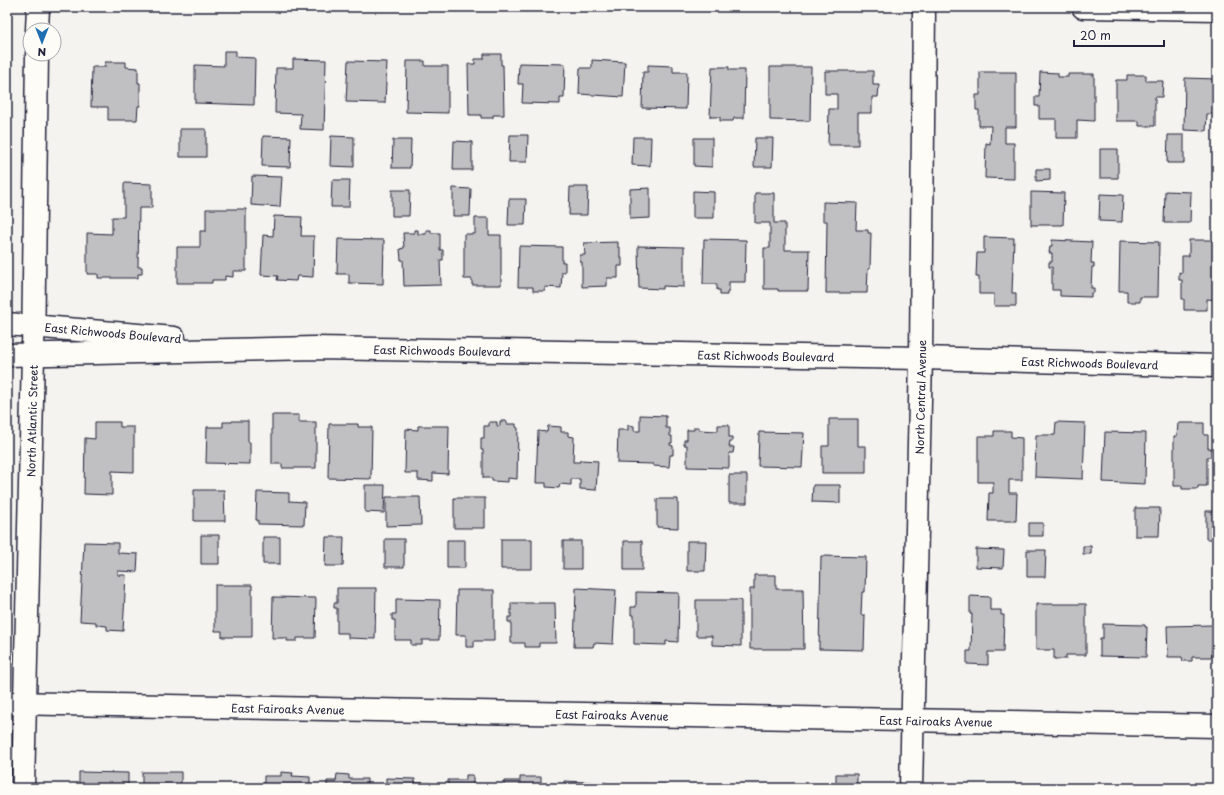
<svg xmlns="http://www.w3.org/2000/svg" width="1224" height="795" viewBox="0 0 1224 795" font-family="'Playpen Sans',sans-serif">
<rect width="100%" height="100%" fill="#f4f3ef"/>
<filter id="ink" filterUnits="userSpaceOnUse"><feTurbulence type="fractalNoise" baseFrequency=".025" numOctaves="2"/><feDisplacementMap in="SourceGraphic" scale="8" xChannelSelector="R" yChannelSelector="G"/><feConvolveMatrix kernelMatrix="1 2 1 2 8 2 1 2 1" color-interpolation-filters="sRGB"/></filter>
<g filter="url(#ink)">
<path fill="#c0bfc2" stroke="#22223b" d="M224,51H236V57L255,58L254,105L195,103V65L224,66Z
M484,54H501V65H503L504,115H493V118H481V115H469L468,64H475V59H484Z
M293,59L326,60L324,130L300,129L301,114L275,113L276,68H293Z
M592,60L625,62L623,97L579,94L580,68H592Z
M348,61L387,62L385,103L346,102Z
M407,61H425V66H448V113L406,112Z
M105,62H126V67L138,68V83H140V106H138L137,120H108V107H91L92,67H105Z
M519,63L565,64L564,98H560V104L522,103L523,84H518Z
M648,65L673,66V72H687L686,109L642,108L643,72H648Z
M712,67H729V70H745L744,118H734L733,121H720V117H710Z
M770,67H811L810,121L770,120Z
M825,71H873V85H879L878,97H872V113H858V145H828L829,109H837V94H825Z
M980,72H1016V127H1005V143H1014V179L985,178L986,143L990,144L991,126H979V110H976V95H980Z
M1040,72L1058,73V77H1068V74H1094V121L1077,120V138H1056V119H1039V106H1035V97H1039Z
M1127,75H1146V81H1163L1162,97H1155V126H1139V121H1116V80H1127Z
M1185,78L1217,79V114H1207L1206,131L1184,130Z
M180,129H206V157H180Z
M510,135H528L527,162H509Z
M1168,135H1184V163H1167Z
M263,136L291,137L290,167L262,166Z
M331,136L354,137V167L330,166Z
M633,137H651L650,166L632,165Z
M694,138H712V167L694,166Z
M755,138H773L772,167H754Z
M393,140H411L410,168H392Z
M454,141L472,142V170H453Z
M1100,149H1118V178H1100Z
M1036,169H1050V180L1036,181Z
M252,176L282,177L280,207L251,205Z
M332,180H350L349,207H331Z
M124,183L152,184V208H139L138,267H142V274H138V278H98V274H87V233L112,234V217H124Z
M570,187H588L587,215H569Z
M453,188L471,189L470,216H453Z
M650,188V218L630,219V189Z
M392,190H410L409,216H392Z
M693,191L714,192V218H693Z
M1165,191L1191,192L1190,223H1164Z
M1031,192L1064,193L1063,225H1031Z
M755,193H774V223H785V250H809L808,291H778V289H764V248H770V223H755Z
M1100,194L1123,195L1122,222L1099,221Z
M509,199H526L525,225H508Z
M823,202L857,203L856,230H868V233H871L870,269H868L867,293H826L827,221H823Z
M206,209H246V271H233V277L225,276V280H212V283H177V247H200V231H206Z
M274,216L302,217L301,236H314L313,277L297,276L296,281L277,280L278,276L261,275L263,235L273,236Z
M475,218H489V235H501V285H472V279H464V234H475Z
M414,230H418V234H426V230H431V233H440V250H443V260H440L441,285L404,286L403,260H401L400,249L404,248L403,233H414Z
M984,237L1014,238L1012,293H1016V306H994V294H979V277H976L977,253H984Z
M338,239L384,240L383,284L349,283V274H337Z
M704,239L746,240L745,282H729V291H727V295H720V290H717V284H703Z
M1052,240L1092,242L1091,263H1094V267H1092L1091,288H1094V293H1091V297L1060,296V290H1052V267H1049V262H1052V253H1049L1050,246H1052Z
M1189,240H1217V300L1207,299V310H1184V299H1182V280H1179V272L1182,273V256H1189Z
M1120,241L1159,242L1158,297H1140V302H1127V291H1119Z
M618,242V248H620V257H622V266H618V278H607V286L582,287V262H580V255H585L584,243Z
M519,246L562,247V262H565V272H562L561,288L545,287V291H533V287H518Z
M638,246L684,247V287L663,286V289L639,288Z
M272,415H299V422H316V468H282V464H272Z
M640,415L666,416V428H670V436H672V443H670V445L673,446V455H670L669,467L653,466V464L617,463L618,430H628V425L634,426V431H640Z
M829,419H858V446H866V473H822V446H829Z
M232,421H248V442H250V464L206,463L207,427H223V422H232Z
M500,421H507V424H516V427L518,428L517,479L508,478V482L492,481V478H483V450H481V438H484V426H489V422H497V426H500Z
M95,422H120V427H134V472L112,471V495L84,494L85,438L95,439Z
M1056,422L1085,423L1083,479L1035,477L1036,435H1055Z
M1178,423H1204V435H1208V448H1211V457H1207V486H1198V489H1182V486H1174V436H1177Z
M329,424H358V427H372L371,479L328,478Z
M718,425H729V437H732V442H730L729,447H734L733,453H729V468L687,467V445H684V440H687V430H694V427H699V430L718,431Z
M418,426H449L448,474L433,473V481L418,480V473H405L406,429L418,430Z
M548,426L561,427V432H568V436L574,437L573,462H580V460L598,461L596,490L580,489V479H571V485L560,484L559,488L546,487V483H536L538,431L547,432Z
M994,431H1011V437L1022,438V480H1009V493H1017L1016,521H988L989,493H993V482H978V436H994Z
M759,432L804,433L802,467L758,466Z
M1105,432L1146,433L1145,484L1103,482Z
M729,475H747V503H729Z
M365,485H385L384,513L365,512Z
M813,485H840V503L812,502Z
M194,490H224L225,521H194Z
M257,492L289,493V501L305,502L304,525L258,524V520H256Z
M386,497H420L421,525L386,526Z
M454,498H485V528H454Z
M657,499H678V528L657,527Z
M1135,508H1160L1159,536H1135Z
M1206,511H1217V539H1206Z
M1029,523H1043V536H1029Z
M201,535H219V564H201Z
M263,537H280V564H263Z
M326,537H344L343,566H325Z
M385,539H404V567H385Z
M501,539H532V569H501Z
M447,540H465V568H447Z
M563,541H581V569H563Z
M624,541H642V570H624Z
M687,541H706L705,571H687Z
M84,542L118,543V553L138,554L137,572L118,571V575H126L123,631L107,630V626L96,625V622L80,621Z
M1083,546H1091V554H1083Z
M976,549L1004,550L1003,568L976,567Z
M1027,550H1046L1045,577H1027Z
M821,556L866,557L865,592H862L861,615H865L864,650L819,649Z
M754,575H776V589H803L804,649H750V589H754Z
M215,585H252V637H222V631H215Z
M337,588H376L375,639L348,638V633H337V608H334V603H337Z
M576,588L616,590L613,644L594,643L593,647H574Z
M457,590H494V641H474V647H466V635H456Z
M636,592L679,593L678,642L666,641V645L634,644V615H631V607H636Z
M970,596L990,597V610H1001V615H1004L1003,652H988V665L967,664V651H971L972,614H970Z
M273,597L316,598L315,638H297V641H287V638H272Z
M396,599L440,600L439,640H422V645H411V640H395V620H392V614H396Z
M696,600H741V646L712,645V636H696Z
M511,603H555L556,643H539V647H525V643H511V622H508V617H511Z
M1036,604H1086V655H1066V659H1054V650H1036Z
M1103,624L1145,625V627H1147L1146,657L1100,656V638H1103Z
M1213,625V643H1215V648H1212V657H1192V661H1183L1182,657H1168L1167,626Z
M79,772L128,773V788H79Z
M142,772H181V788H142Z
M281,772L293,773L292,776L310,777V788H264V776H281Z
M337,774L349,775V779H367V788H327V781H336Z
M836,774H857V788H818H836Z
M466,775H473V786H484V788H448V780H466Z
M520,777H541V788H504V781H520Z
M386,778L415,779V783H430V788H386Z
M564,781L607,783V788H564Z
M640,784L668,785V788H628V786L640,787Z
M688,785L730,786L729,788H688Z
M751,786L787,787V788H751Z"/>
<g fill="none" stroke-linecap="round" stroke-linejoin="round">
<g stroke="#22223b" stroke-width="25">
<g id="street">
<path d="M1083,7L1217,9"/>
<path d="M37,30L38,7"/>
<path d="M7,324L174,338"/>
<path id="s1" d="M7,355L315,348L921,358L1217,366"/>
<path id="s2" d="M7,703L1217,726"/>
<path id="s3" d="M23,788L33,355L37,54"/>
<path id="s4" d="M911,788L921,358L924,7"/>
</g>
</g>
<use href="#street" stroke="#fdfcf7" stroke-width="22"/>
</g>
</g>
<g text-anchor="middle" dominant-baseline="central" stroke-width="4" stroke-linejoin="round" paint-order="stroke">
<g font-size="11" fill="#22223b" stroke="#fdfcf7">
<text transform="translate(113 333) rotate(5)">East Richwoods Boulevard</text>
<text stroke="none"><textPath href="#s1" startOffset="435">East Richwoods Boulevard</textPath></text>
<text stroke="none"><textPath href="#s1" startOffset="759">East Richwoods Boulevard</textPath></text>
<text stroke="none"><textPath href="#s1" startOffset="1083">East Richwoods Boulevard</textPath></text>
<text stroke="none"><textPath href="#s4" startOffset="391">North Central Avenue</textPath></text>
<text stroke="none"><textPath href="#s3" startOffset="367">North Atlantic Street</textPath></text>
<text stroke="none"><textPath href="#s2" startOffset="281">East Fairoaks Avenue</textPath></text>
<text stroke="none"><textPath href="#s2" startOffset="605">East Fairoaks Avenue</textPath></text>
<text stroke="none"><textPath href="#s2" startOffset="929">East Fairoaks Avenue</textPath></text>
</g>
</g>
<rect width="1224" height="795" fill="none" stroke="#fdfcf7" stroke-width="24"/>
<rect x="12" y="12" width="1200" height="771" fill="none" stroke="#22223b" stroke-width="1.5" filter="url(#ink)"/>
<g transform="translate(42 42) rotate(180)"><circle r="19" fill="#fdfcf7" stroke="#a5a5ac"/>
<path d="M0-3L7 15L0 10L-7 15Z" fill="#1f6fb2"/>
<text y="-6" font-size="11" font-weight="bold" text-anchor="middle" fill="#22223b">N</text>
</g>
<path d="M1074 40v6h90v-6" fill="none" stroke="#22223b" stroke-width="2"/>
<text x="1080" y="40" font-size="12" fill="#22223b" stroke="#fdfcf7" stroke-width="3" paint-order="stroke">20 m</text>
</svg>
